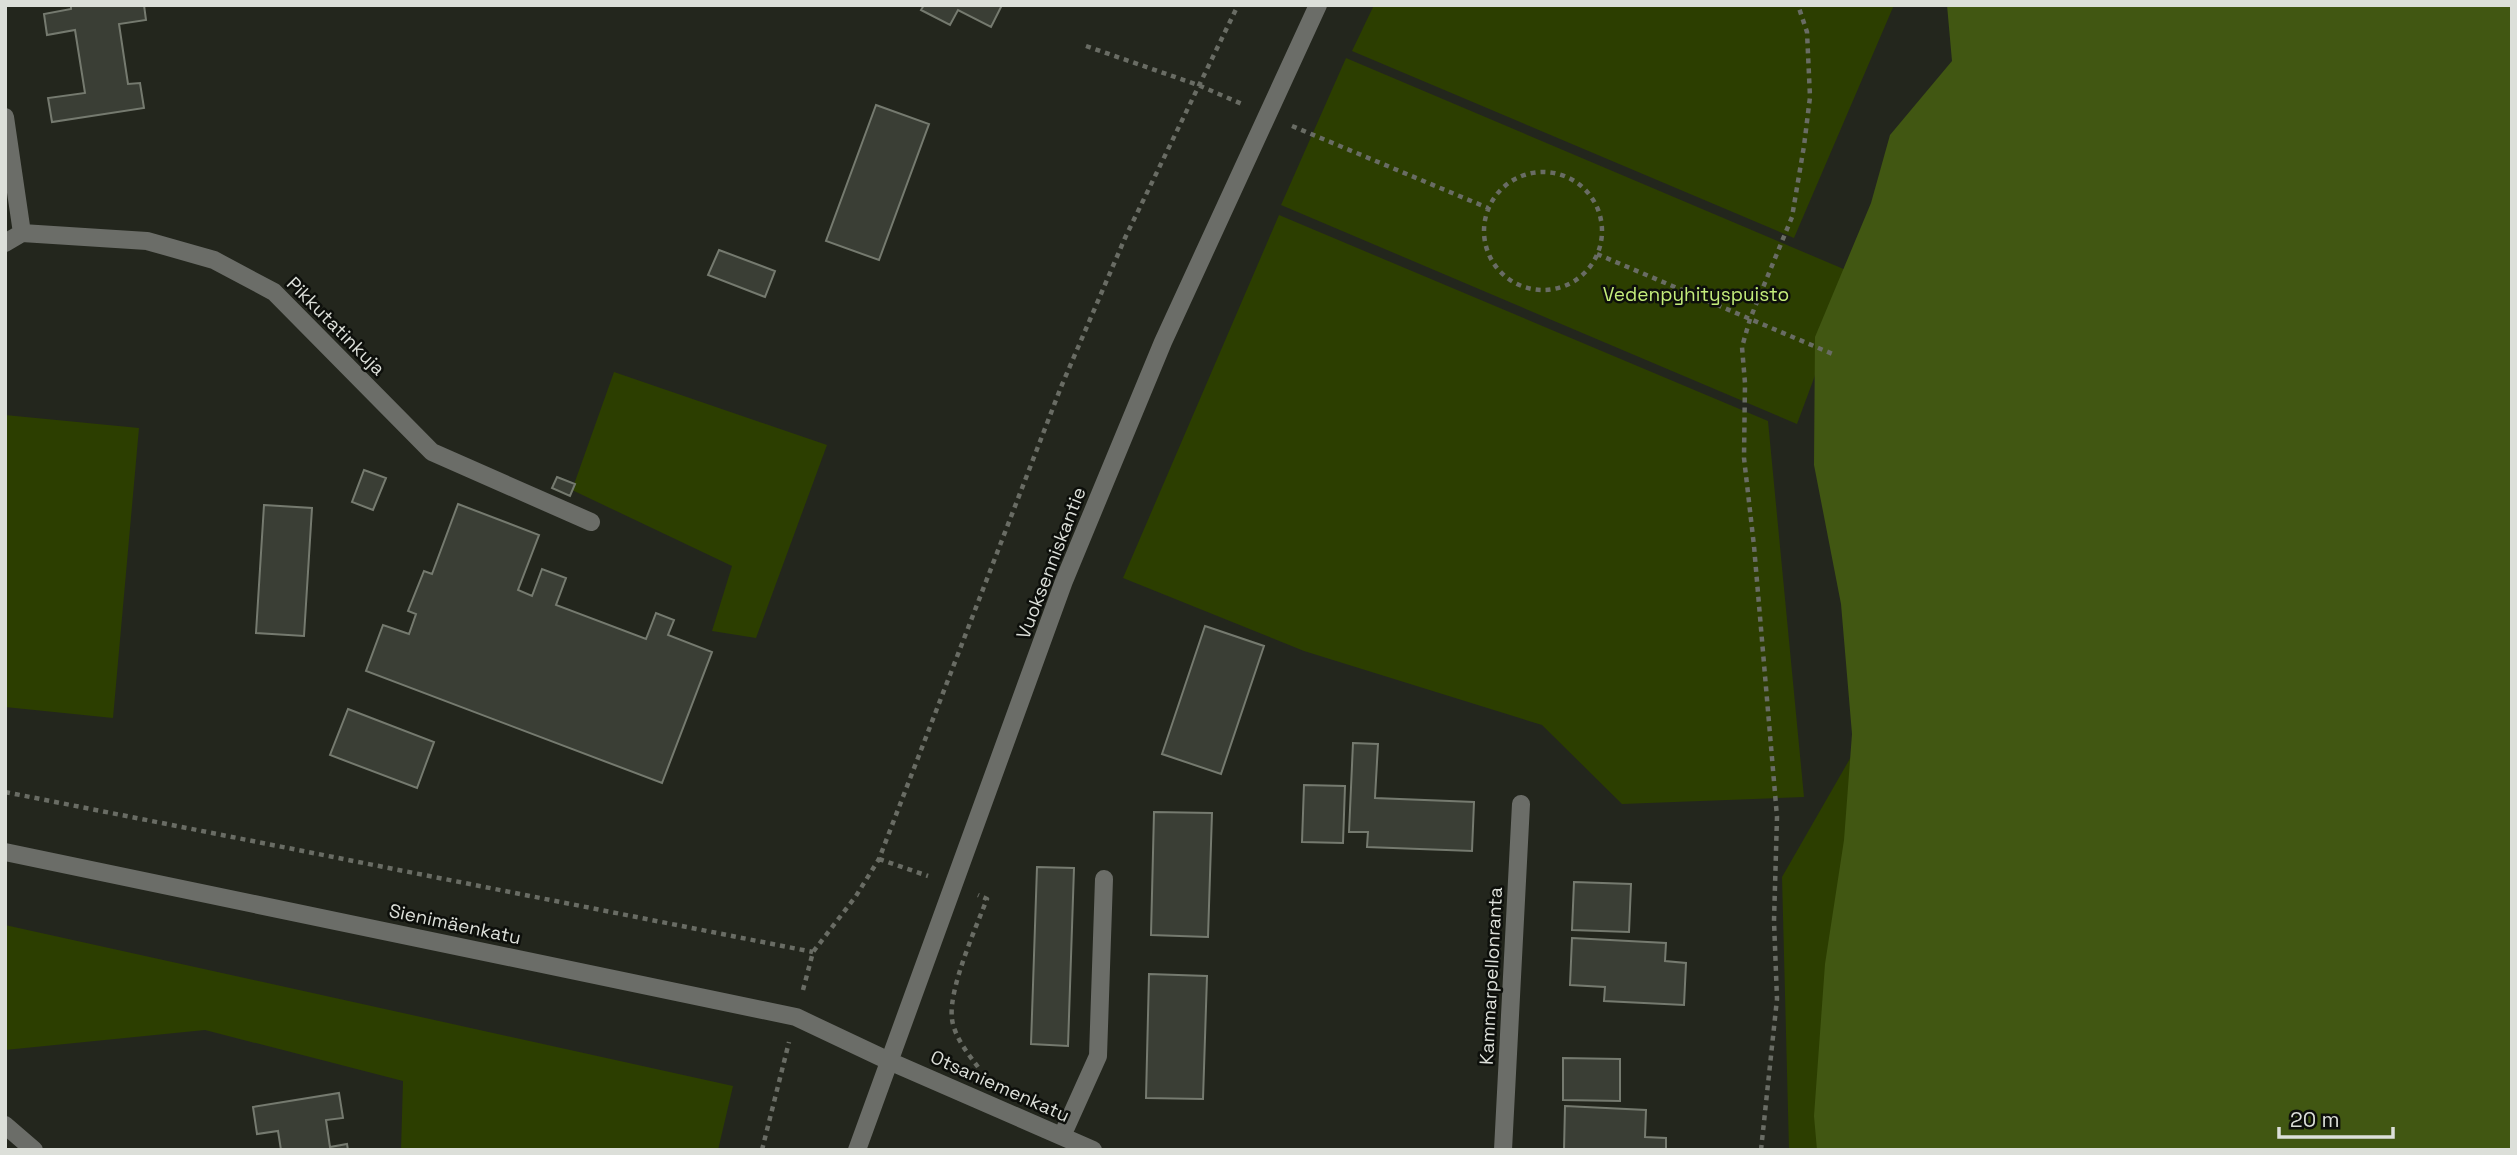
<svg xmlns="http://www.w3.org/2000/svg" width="2517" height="1155" viewBox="0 0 2517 1155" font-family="'Space Grotesk',sans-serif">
<rect width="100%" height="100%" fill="#23261d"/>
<path fill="#2c3e00" d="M1374,5H1894L1794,238L1352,51Z
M1346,58L1853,273L1797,424L1281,205Z
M1279,215L1768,421L1804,797L1622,804L1542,725L1304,651L1123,578Z
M614,372L827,445L756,638L712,631L732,566L572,490Z
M5,415L139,428L113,718L5,707Z
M1875,715L1868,1150H1789L1782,877Z
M5,925L733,1086L718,1150H401L403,1081L205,1030L5,1050Z"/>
<path fill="#415712" d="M1947,5H2512V1150H1817L1814,1116L1825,964L1844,840L1852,734L1841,604L1814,465L1815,337L1871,203L1890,135L1952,61Z"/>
<path fill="#3a3e35" stroke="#757a6f" stroke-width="2" d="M71,5H144L146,20L119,24L128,84L140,83L144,108L52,122L48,98L85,93L75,30L47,35L44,14L71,9Z
M924,5H1002L991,27L958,10L950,25L921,10Z
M876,105L929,124L879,260L826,241Z
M719,250L775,271L765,297L708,275Z
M364,470L386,478L373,510L352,502Z
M557,477L575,484L570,496L552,488Z
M458,504L539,535L518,590L532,596L542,569L566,578L556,605L646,639L656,613L674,620L668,635L712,652L662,783L366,671L383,625L409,634L416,614L408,611L424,571L432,574Z
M264,505L312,508L304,636L256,633Z
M1205,626L1264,646L1221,774L1162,754Z
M348,709L434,742L417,788L330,755Z
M1353,743L1378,744L1375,798L1474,802L1472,851L1367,847L1368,832H1349Z
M1304,785L1345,786L1343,843L1302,842Z
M1154,812L1212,813L1208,937L1151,935Z
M1037,867L1074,868L1068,1046L1031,1044Z
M1574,882L1631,884L1629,932L1572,930Z
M1572,938L1666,943L1665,961L1686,963L1684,1005L1604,1001L1605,987L1570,985Z
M1149,974L1207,976L1203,1099L1146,1098Z
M1563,1058L1620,1059V1101L1563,1100Z
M339,1093L343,1118L326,1120L330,1147L347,1144L348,1150H281L278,1131L257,1134L253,1107Z
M1565,1106L1646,1110L1645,1137L1666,1138V1150H1564Z"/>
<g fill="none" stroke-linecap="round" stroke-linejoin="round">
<path stroke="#696c64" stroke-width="4.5" stroke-dasharray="5 5" stroke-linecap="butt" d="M1086,46L1198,85L1242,104
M1292,126L1488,208
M1484 231a59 59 0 1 1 118 0a59 59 0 1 1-118 0Z
M1597,254L1835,355
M5,792L813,952
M879,859L928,876
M803,990L813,952L856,896L879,859L1061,387L1125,238L1238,5
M978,1067C968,1054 954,1036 952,1019C948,990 976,927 987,899L978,895
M762,1150L789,1042
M1761,1150L1777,999L1774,921L1777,817L1754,546L1744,458L1745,383L1742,347L1750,319L1792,217L1804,146L1810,97L1807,32L1798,5"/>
<path stroke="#6b6d68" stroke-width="18" d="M5,117L22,233L5,243
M22,233L147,241L214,260L274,292L432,452L591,522
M5,852L796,1017L889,1061L1093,1150
M5,1125L34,1150
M1062,1136L1098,1056L1104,879
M857,1150L1064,581L1163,342L1318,5
M1503,1150L1521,804"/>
</g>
<g text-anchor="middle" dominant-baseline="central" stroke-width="5" stroke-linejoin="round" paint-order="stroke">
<g font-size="19" fill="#c4ed7b" stroke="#0d0f0b">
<text x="1696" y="294">Vedenpyhityspuisto</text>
</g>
<g font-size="19" fill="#dcdfd9" stroke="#0d0f0b">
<text transform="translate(336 326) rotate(45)">Pikkutatinkuja</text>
<text transform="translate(1051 563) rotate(-69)">Vuoksenniskantie</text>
<text transform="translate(455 924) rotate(12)">Sienimäenkatu</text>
<text transform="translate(1491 976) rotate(-87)">Kammarpellonranta</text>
<text transform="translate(1000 1086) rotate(24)">Otsaniemenkatu</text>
</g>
</g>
<rect width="2517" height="1155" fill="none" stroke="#dcdfd9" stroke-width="14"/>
<path d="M2279 1127v10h114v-10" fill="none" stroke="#dcdfd9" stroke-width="3.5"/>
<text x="2290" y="1127" font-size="21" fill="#dcdfd9" stroke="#0d0f0b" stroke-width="5" paint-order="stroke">20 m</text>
</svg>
